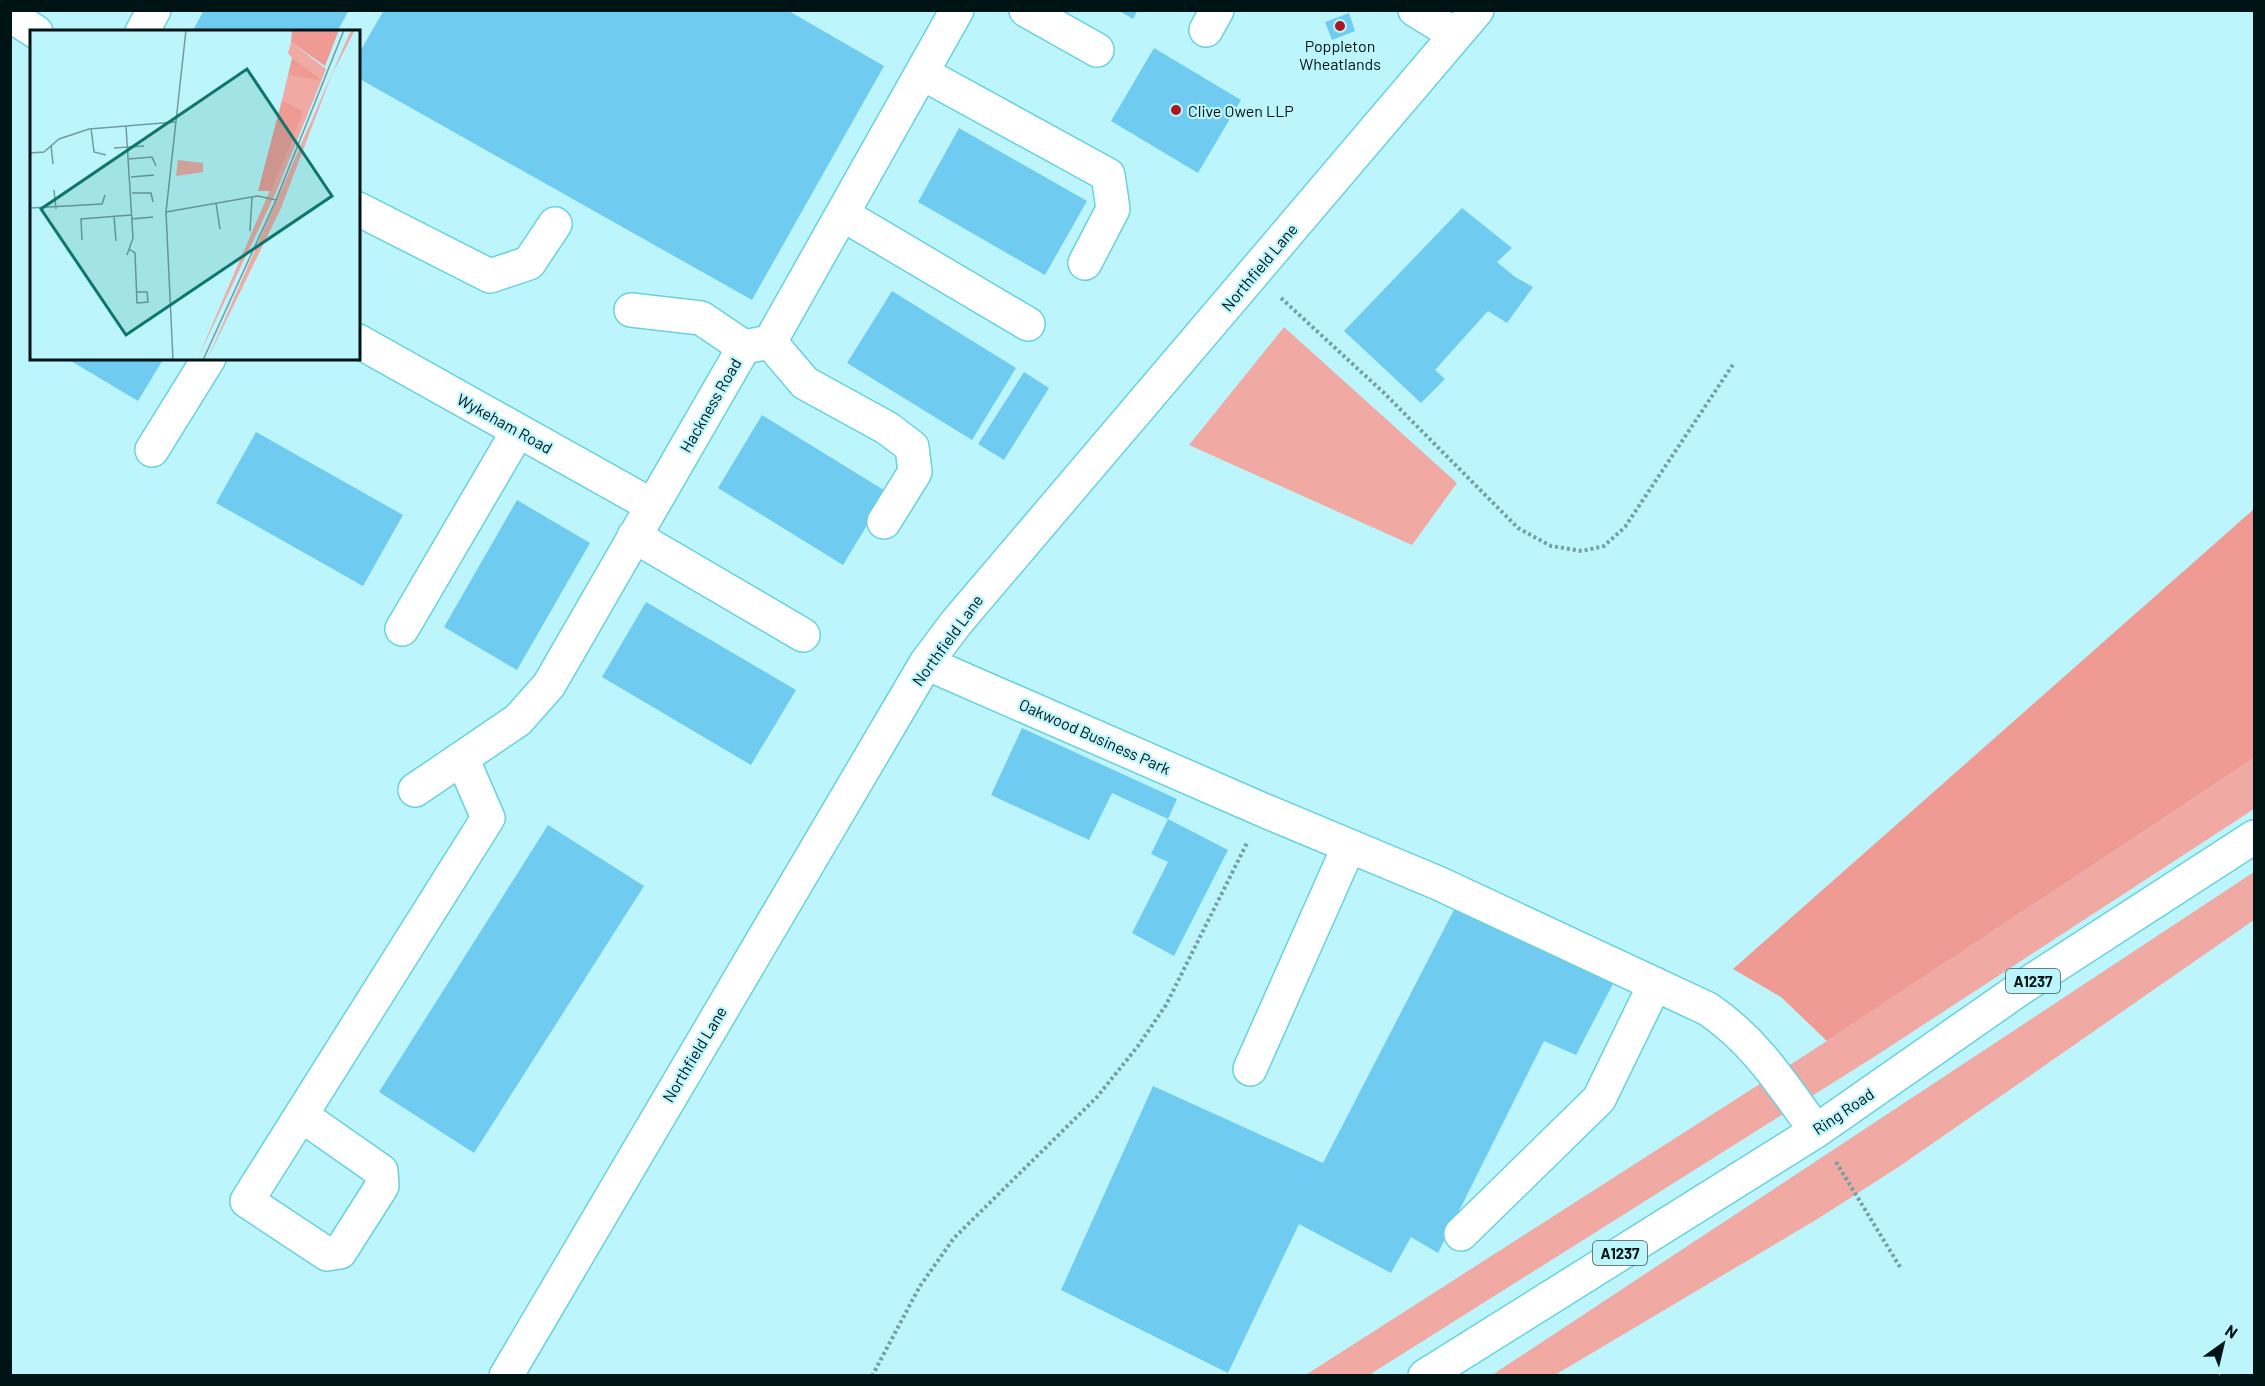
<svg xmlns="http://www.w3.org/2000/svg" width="2265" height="1386" viewBox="0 0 2265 1386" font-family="Barlow,sans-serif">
<rect width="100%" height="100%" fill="#bcf6fc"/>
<path fill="#f1a9a3" d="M1284,327L1457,483L1412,545L1189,445Z
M2254,758V809L1877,1055L1369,1375L1304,1376L1827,1041Z
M2254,872V920L1900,1166L1819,1218L1555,1375H1492Z"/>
<path fill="#ef9b94" d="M2254,509V758L1827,1041L1781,997L1733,969Z"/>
<path fill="#6fccf0" d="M204,10H349L337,32H192Z
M384,10H787L884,66L752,300L358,78V55Z
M1118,10H1138L1133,19Z
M1349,13L1355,31L1332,40L1325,22Z
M1154,48L1241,100L1198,173L1111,121Z
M959,128L1087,201L1045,275L918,202Z
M1462,208L1512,248L1497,262L1515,277L1533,287L1507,323L1488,311L1435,370L1445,379L1421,403L1344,331Z
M892,291L1016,368L972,440L847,363Z
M66,358H164L138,401Z
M1024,372L1049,388L1004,460L978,444Z
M762,415L887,492L843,565L718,488Z
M256,432L403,515L363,586L216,503Z
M517,500L590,543L517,670L444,627Z
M646,602L796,690L751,765L602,677Z
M1022,728L1177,799L1168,819L1112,793L1089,840L991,795Z
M1168,819L1228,850L1174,956L1132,933L1168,862L1151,854Z
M548,825L644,886L474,1153L379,1092Z
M1457,904L1614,982L1576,1055L1544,1041L1438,1253L1411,1237L1391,1273L1299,1224L1228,1373L1061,1290L1153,1086L1323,1163Z"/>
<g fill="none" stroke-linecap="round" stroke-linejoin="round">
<g stroke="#69d1dd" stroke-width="36">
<path id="minor" d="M1026,10L1097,50
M1415,10L1456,35
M10,15L36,32
M1206,30L1217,10
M142,32L154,10
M922,73L1108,175L1113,209L1085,263
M358,209L490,276L529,263L555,224
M842,214L1028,324
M631,310L701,318L744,347
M358,341L651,505
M770,342L805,383L887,428L912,447L915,472L884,522
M152,450L209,358
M634,536L803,635
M402,629L518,431
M926,663L1263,810L1438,883L1708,1009C1756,1042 1782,1084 1816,1131
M415,790L518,720L549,685L744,347L770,342L957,10
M1250,1069L1349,846
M301,1115L381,1171L382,1186L340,1252L327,1254L247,1201L488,818L462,758
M1461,1234L1599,1099L1655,984
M506,1376L926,663L956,623L1477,10"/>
</g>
<g stroke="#69d1dd" stroke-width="36">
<path id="highway" d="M1425,1376L1816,1131L2021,988L2254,837"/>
</g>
<path stroke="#749fa4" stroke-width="4" stroke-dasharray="3 3" stroke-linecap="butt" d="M1281,298L1384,393L1518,528L1551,546L1582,551L1604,546L1625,527L1734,363
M1836,1162L1900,1267
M872,1376L920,1286L954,1238L1097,1097L1138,1046L1166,1005L1247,843"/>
<use href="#minor" stroke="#fff" stroke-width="33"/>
<use href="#highway" stroke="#fff" stroke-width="33"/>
</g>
<g fill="#ab1720" stroke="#bcf6fc" stroke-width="2">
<circle cx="1340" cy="26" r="6"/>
<circle cx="1176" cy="110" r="6"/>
</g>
<g text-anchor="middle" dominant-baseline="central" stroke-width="4.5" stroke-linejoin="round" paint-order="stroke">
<g fill="#bcf6fc" stroke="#38575a" stroke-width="1.5">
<rect x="2006" y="969" width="54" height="24" rx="4.5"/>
<rect x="1593" y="1241" width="54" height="24" rx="4.5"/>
</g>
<g font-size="15" font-weight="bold" fill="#001315">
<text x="2033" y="981">A1237</text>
<text x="1620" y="1253">A1237</text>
</g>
<g font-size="16" fill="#001315" stroke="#bcf6fc">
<text x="1340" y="45">Poppleton<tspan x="1340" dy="18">Wheatlands</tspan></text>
<text x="1188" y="110" text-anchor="start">Clive Owen LLP</text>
</g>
<g font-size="16" fill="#001315" stroke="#bcf6fc">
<text transform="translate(1259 267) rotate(-50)">Northfield Lane</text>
<text transform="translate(710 405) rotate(-60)">Hackness Road</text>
<text transform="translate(505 423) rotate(29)">Wykeham Road</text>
<text transform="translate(947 640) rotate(-54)">Northfield Lane</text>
<text transform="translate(1095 736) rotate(24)">Oakwood Business Park</text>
<text transform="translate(694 1054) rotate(-59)">Northfield Lane</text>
<text transform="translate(1843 1111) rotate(-34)">Ring Road</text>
</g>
</g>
<g transform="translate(30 30)">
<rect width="330" height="330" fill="#bcf6fc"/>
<path d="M321,0H325L302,44L251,178L177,330ZM261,12L296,39L247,160L167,330L274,81L252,70L258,45L290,48L262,28L258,23ZM148,130L173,133V142L146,146Z" fill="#f1a9a3"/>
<path d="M262,0H309L295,36L261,12ZM262,28L290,48L289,50L258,45ZM252,70L274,81L241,161H228Z" fill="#ef9b94"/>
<path fill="none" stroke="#719ba0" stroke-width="1.5" d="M96,96L103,208L97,225M61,98L64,122L76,125M21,115L23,134M84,118L114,116M0,123L14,122L29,109L59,99L145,92M99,129L122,127L126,136M101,147L124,145M24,160L26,179M102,163H121L123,172M186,173L190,199M0,178L72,174L75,165M136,182L228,166L246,170M84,186L86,211M101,189L123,187M220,201L222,167M52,210L51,189L101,185M99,219L105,223L107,273L118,272L117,262H107M143,330L136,182L156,0M173,330L246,170L314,0"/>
<path fill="#0f766e" fill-opacity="0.15" stroke="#0f766e" stroke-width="3" d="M217,39L302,166L96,305L11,179Z"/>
<rect width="330" height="330" fill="none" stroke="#001315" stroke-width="3"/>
</g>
<rect width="2265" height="1386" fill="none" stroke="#001315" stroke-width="24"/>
<g transform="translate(2223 1344) rotate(34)" stroke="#bcf6fc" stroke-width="4.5" paint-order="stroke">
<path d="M0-4.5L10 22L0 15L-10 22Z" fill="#001315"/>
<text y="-9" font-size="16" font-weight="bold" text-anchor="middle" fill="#001315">N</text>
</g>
</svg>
